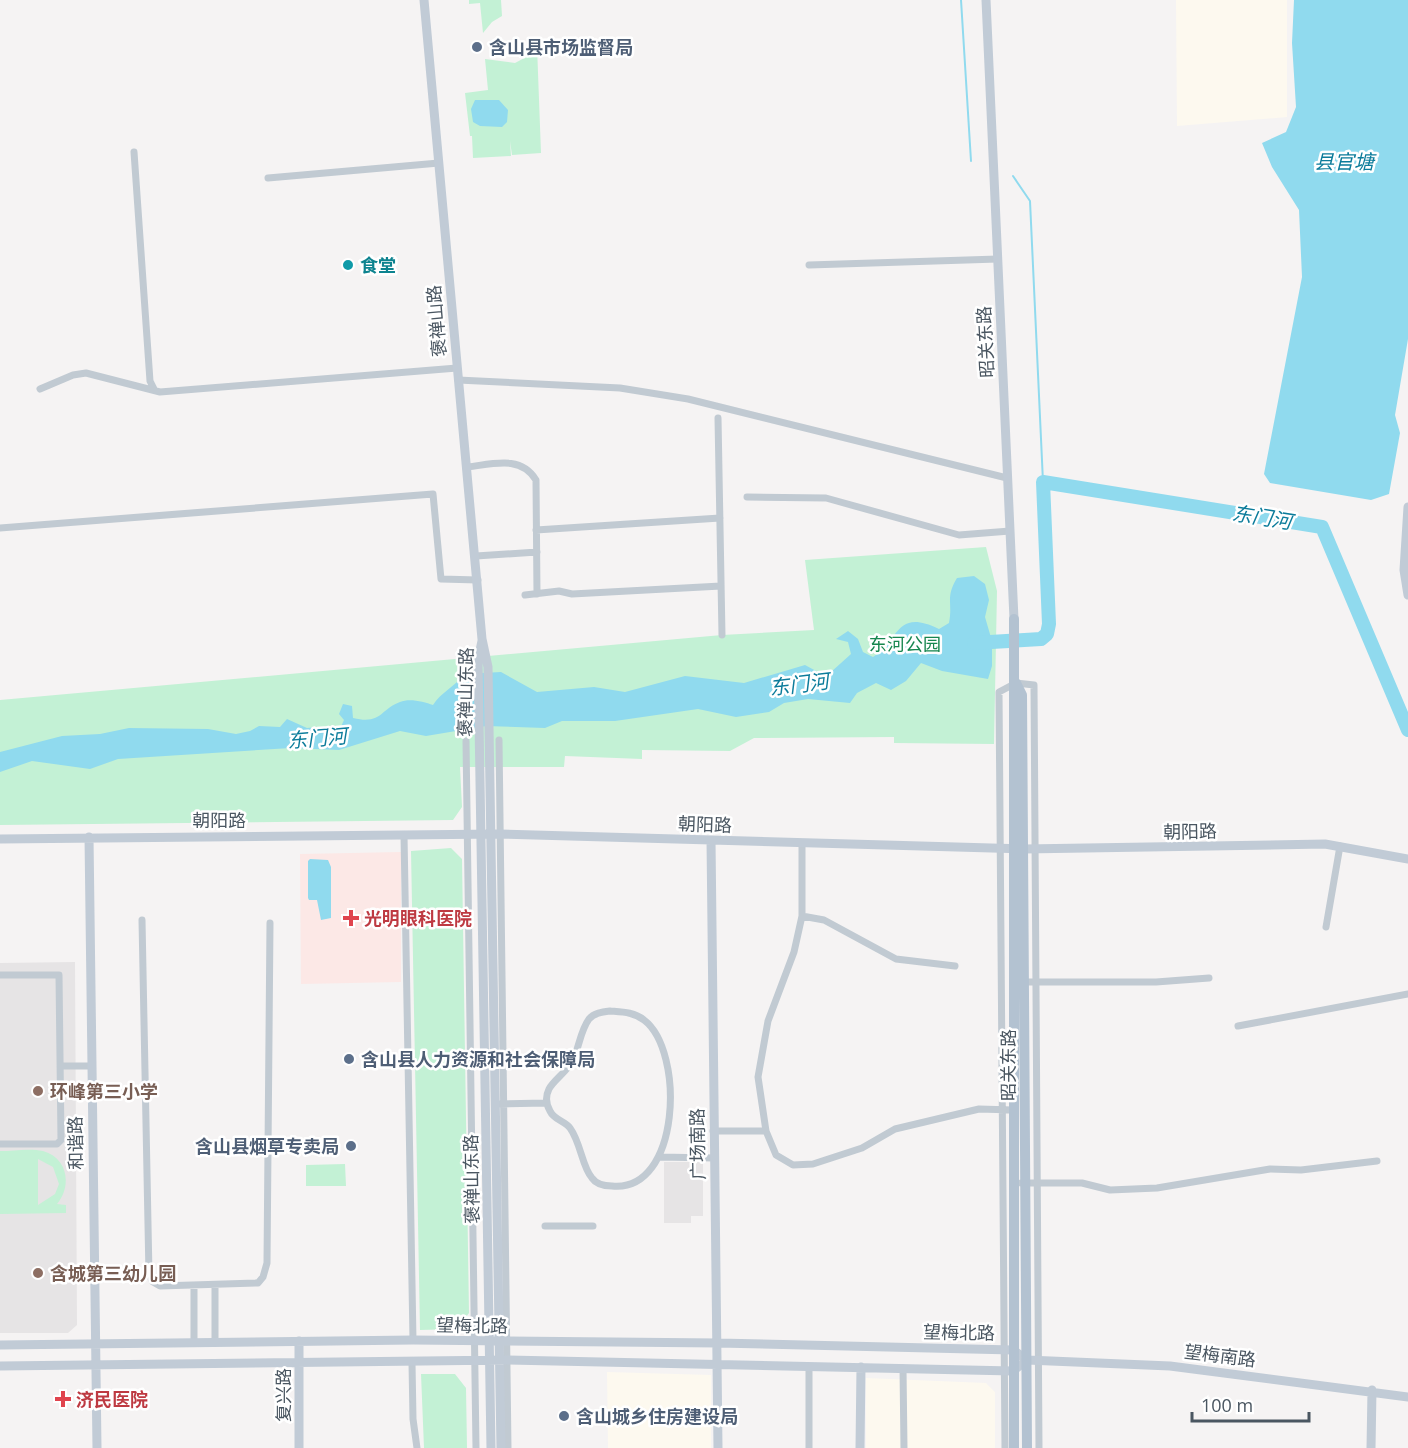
<svg xmlns="http://www.w3.org/2000/svg" width="1408" height="1448" viewBox="0 0 1408 1448" font-family="'Open Sans','Noto Sans SC',sans-serif">
<rect width="100%" height="100%" fill="#f5f3f3"/>
<path fill="#fdf9ef" d="M1176,0H1287V117L1177,126Z
M607,1372L711,1375V1448H608Z
M866,1378L986,1383L995,1392V1448H866Z"/>
<path fill="#e6e4e5" d="M75,962L77,1325L68,1333H0V963Z
M664,1162H703V1216H691V1223H664Z"/>
<path fill="#fce8e6" d="M401,852V982L301,984L300,854Z"/>
<path fill="#c3f1d5" fill-rule="evenodd" d="M469,0H501L502,16L492,22L483,33L480,3L469,4Z
M534,46H537L541,153L512,155L510,141L511,156L473,158L472,136H476H470L465,93L488,90L485,59L515,63L530,55Z
M986,547L997,591L994,744L894,743V737L754,738L730,751L642,750V759L565,756L564,767H460L462,807L453,820L0,825V700L722,635L814,630L805,560Z
M451,848L462,859L469,1313L457,1329L420,1330L411,851Z
M0,1151C13,1151 30,1148 43,1151C68,1158 72,1186 57,1204L66,1205V1213L0,1214ZM38,1159L53,1167L59,1184L55,1194L38,1205Z
M345,1164L346,1186H306V1165Z
M421,1374H455L466,1388L467,1448H424Z"/>
<path fill="#90daee" d="M1294,0H1408V339L1395,415L1400,433L1389,494L1371,500L1270,483L1264,474L1302,277L1299,210L1272,167L1262,143L1286,132L1296,107L1292,43Z
M475,100H499L508,110L507,122L502,127L480,126L473,122L471,109Z
M974,576L985,584L989,600L985,617L992,641V666L988,679L942,671L921,663L906,681L891,690L876,683L857,693L850,703L808,699L784,703L769,712L736,717L698,709L615,721H562L545,728L486,726L426,736L400,731L339,750L291,748L118,759L90,769L32,761L0,772V752L62,736L100,734L129,728L208,729L236,734L250,731L259,726L280,727L287,719L307,728L320,727L329,733L339,731L344,720L339,714L343,704L352,706L353,718C382,725 380,709 400,702C410,698 424,702 433,705C441,692 455,687 464,674L501,672L537,692L594,687L625,692L685,676L744,683L805,665L818,672H831L851,654L848,642L836,639L848,631L858,639L863,652L873,657C900,639 896,608 939,629L949,623C953,602 945,598 957,578Z
M310,859L328,860L331,867V918L321,920L317,900H309L308,898V861Z"/>
<g fill="none" stroke-linecap="round" stroke-linejoin="round">
<path stroke="#90daee" stroke-width="2" d="M961,0L971,161
M1013,176L1030,201L1043,482"/>
<path stroke="#90daee" stroke-width="14" d="M974,643L1041,639L1047,634L1049,624L1043,482L1322,527L1408,730"/>
<path stroke="#c1cad2" stroke-width="7" d="M134,152L150,381L154,389
M268,178L439,163
M809,265L998,259
M458,380L620,388L688,399L1007,478
M40,389L73,375L86,373L160,392L457,368
M718,418L722,635
M468,467C493,464 521,455 536,480L537,594
M747,497L826,498L959,535L1010,531
M0,528L433,494L441,579L478,580
M536,530L720,518
M476,556L537,552
M525,595L559,591L572,594L721,586
M499,740L508,1448
M466,741L476,1448
M404,835L413,1340
M802,843V916L794,952L768,1021L758,1077L766,1131L776,1155L793,1165L813,1164L862,1148L895,1129L979,1109L1013,1110
M802,916L824,920L896,959L955,966
M142,920L149,1275L153,1282L160,1286L258,1283L263,1277L267,1263L270,923
M1326,927L1340,846
M0,975H59L61,1140L57,1144H0
M1021,982H1156L1209,978
M610,1011C622,1012 634,1012 644,1020C685,1051 681,1193 612,1186C605,1186 596,1184 592,1178C582,1167 581,1143 570,1128C565,1121 554,1120 550,1111C546,1104 545,1097 549,1089C553,1081 566,1072 572,1062C579,1049 580,1031 589,1019C594,1013 602,1012 610,1011Z
M1238,1026L1408,994
M60,1066H91
M500,1104L546,1103
M713,1131H766
M659,1157L714,1158
M1021,1183H1082L1110,1190L1157,1188L1270,1169L1301,1170L1377,1161
M545,1226H593
M215,1285V1342
M194,1343V1285
M412,1363L413,1419L417,1448
M809,1367V1448
M903,1368L904,1448
M1005,1448L999,692L1016,683L1034,685L1039,1448"/>
<path stroke="#c1cbd6" stroke-width="9" d="M424,0L482,639L488,667L501,1448
M986,0L1014,619
M1408,507L1404,570L1408,595
M482,641L478,660L491,1448
M89,837L97,1448
M0,839L500,834L1024,849L1325,844L1408,859
M711,840L718,1448
M0,1345L413,1340L718,1343L1013,1350L1027,1360
M1027,1360L1170,1366L1408,1397
M0,1366L507,1360L1013,1371L1027,1360
M299,1448V1341
M860,1448L861,1367
M1371,1448L1372,1390"/>
<path stroke="#b3c2d1" stroke-width="10" d="M1014,619V1448
M1016,683L1022,695L1027,1448"/>
</g>
<g fill="#5c6f8a" stroke="#fff" stroke-width="2">
<circle cx="477" cy="47" r="6"/>
<circle cx="349" cy="1059" r="6"/>
<circle cx="351" cy="1146" r="6"/>
<circle cx="564" cy="1416" r="6"/>
</g>
<circle fill="#0f9aa8" stroke="#fff" stroke-width="2" cx="348" cy="265" r="6"/>
<g fill="#e0444e" stroke="#fff" stroke-width="2">
<path d="M348 909h6v6h6v6h-6v6h-6v-6h-6v-6h6z"/>
<path d="M60 1390h6v6h6v6h-6v6h-6v-6h-6v-6h6z"/>
</g>
<g fill="#8d6e63" stroke="#fff" stroke-width="2">
<circle cx="38" cy="1091" r="6"/>
<circle cx="38" cy="1273" r="6"/>
</g>
<g text-anchor="middle" dominant-baseline="central" stroke-width="5" stroke-linejoin="round" paint-order="stroke">
<g font-size="18" font-weight="bold" fill="#4e5e75" stroke="#fff" text-anchor="start">
<text x="489" y="47">含山县市场监督局</text>
<text x="361" y="1059">含山县人力资源和社会保障局</text>
<text x="339" y="1146" text-anchor="end">含山县烟草专卖局</text>
<text x="576" y="1416">含山城乡住房建设局</text>
</g>
<g font-size="18" font-weight="bold" fill="#0d838f" stroke="#fff" text-anchor="start">
<text x="360" y="265">食堂</text>
</g>
<g font-size="18" fill="#4a5661" stroke="#fff">
<text transform="translate(436 321) rotate(-95)">褒禅山路</text>
<text transform="translate(985 342) rotate(-93)">昭关东路</text>
<text transform="translate(465 692) rotate(-89)">褒禅山东路</text>
<text x="219" y="820">朝阳路</text>
<text transform="translate(705 824) rotate(2)">朝阳路</text>
<text transform="translate(1190 831) rotate(-1)">朝阳路</text>
<text transform="translate(1008 1065) rotate(-90)">昭关东路</text>
<text transform="translate(75 1143) rotate(-91)">和谐路</text>
<text transform="translate(697 1144) rotate(-91)">广场南路</text>
<text transform="translate(471 1179) rotate(-91)">褒禅山东路</text>
<text transform="translate(472 1325) rotate(1)">望梅北路</text>
<text transform="translate(959 1332) rotate(1)">望梅北路</text>
<text transform="translate(1220 1355) rotate(7)">望梅南路</text>
<text transform="translate(283 1395) rotate(-90)">复兴路</text>
</g>
<g font-size="18" fill="#17864f" stroke="#fff">
<text x="905" y="644">东河公园</text>
</g>
<g font-size="18" font-weight="bold" fill="#be3a42" stroke="#fff" text-anchor="start">
<text x="364" y="918">光明眼科医院</text>
<text x="76" y="1399">济民医院</text>
</g>
<g font-size="18" font-weight="bold" fill="#785e54" stroke="#fff" text-anchor="start">
<text x="50" y="1091">环峰第三小学</text>
<text x="50" y="1273">含城第三幼儿园</text>
</g>
<g font-size="20" font-style="italic" fill="#0c7c9b" stroke="#fff">
<text x="1344" y="161">县官塘</text>
<text transform="translate(1262 517) rotate(9)">东门河</text>
<text transform="translate(799 684) rotate(-7)">东门河</text>
<text transform="translate(317 738) rotate(-5)">东门河</text>
</g>
</g>
<path d="M1192 1412v9h117v-9" fill="none" stroke="#4a5661" stroke-width="3"/>
<text x="1201" y="1412" font-size="18" fill="#4a5661" stroke="#ffffff" stroke-width="4.5" paint-order="stroke">100 m</text>
</svg>
